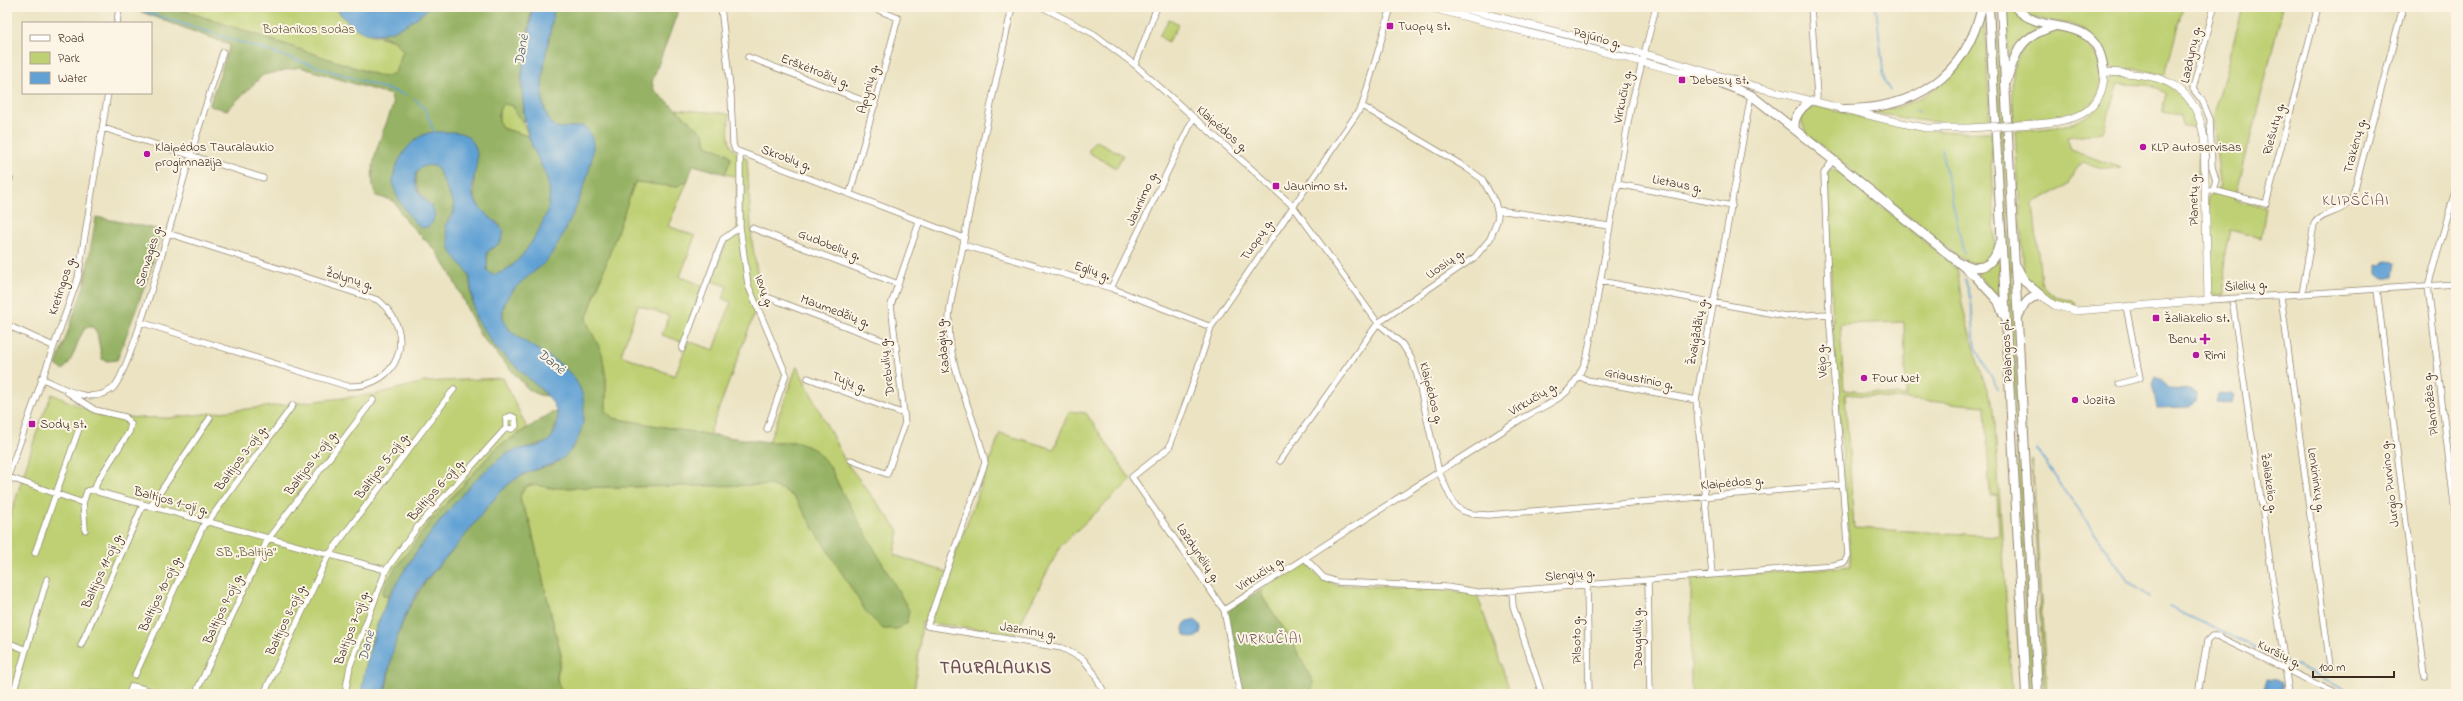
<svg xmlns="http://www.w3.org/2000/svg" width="2463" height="701" viewBox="0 0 2463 701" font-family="'Indie Flower',sans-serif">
<rect width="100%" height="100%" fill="#fcf5e5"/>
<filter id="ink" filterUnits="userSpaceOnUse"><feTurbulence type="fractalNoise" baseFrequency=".025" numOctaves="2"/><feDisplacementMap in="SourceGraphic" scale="8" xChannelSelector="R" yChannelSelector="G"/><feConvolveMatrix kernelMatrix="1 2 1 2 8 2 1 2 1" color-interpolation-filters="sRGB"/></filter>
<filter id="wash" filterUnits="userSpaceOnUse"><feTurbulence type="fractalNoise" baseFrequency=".012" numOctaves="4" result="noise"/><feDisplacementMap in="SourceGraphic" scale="16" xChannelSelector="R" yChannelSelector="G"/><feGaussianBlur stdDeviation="0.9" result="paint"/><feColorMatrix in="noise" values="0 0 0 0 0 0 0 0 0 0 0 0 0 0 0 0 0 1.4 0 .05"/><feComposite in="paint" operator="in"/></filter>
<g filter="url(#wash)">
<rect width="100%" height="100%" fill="#ebe3c2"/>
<path fill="#bed073" stroke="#7c7d48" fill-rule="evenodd" d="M173,7H335L342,16L366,33L395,41L403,51L395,73L383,77Z
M1993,7H1997L2034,694H2030Z
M2006,7H2012L2044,26C2026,38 2018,42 2009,63Z
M2019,7H2183L2165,75L2137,69H2113L2110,67L2104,52L2086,31L2070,24L2034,18Z
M2243,7H2283L2235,200L2266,208L2261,238L2230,230L2225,252L2224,295L2217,296L2211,292L2208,198L2218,189L2220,184L2213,118Z
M1984,12L1990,122C1944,125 1912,121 1868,111C1880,110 1893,109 1904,105C1946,89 1974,55 1984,12Z
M1169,19L1179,24L1168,42L1159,36Z
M2050,30C2060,31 2070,30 2079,36C2103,50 2110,88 2088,107C2069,123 2037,120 2014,121C2013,96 2007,65 2025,45C2030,39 2042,35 2050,30Z
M2116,76C2127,76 2139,76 2150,77C2159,79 2170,85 2177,92C2203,117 2201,143 2202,177L2198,176L2199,155L2194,128L2184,127L2180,115L2162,112L2166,93L2148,85L2119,84L2103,132L2067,137L2071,150L2121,168L2107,169L2083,162L2074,171L2069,185L2033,203L2041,282C2048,294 2058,300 2072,300L2075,302L2076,308C2054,307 2038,289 2024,274L2015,131C2043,128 2083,130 2100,102C2106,94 2108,81 2116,76Z
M508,103L513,106C518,118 525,123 528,136L502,128C498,121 497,110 503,104Z
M1816,106C1878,121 1925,135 1991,132L1995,245C1994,272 1971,265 1956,255L1806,133L1801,120L1802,114Z
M676,109L729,114C729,135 724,150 747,158L752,241L761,296L709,435L613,418L606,411V378L586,320L635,181L676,187L688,180L668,226L695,236L680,277L702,285L683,342L662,335L669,316L638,305L621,355L675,376L688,341L714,350L731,302L723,299L727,286L711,281L728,240L737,235V177L725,174L731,159L728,154L706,145L704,134Z
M1095,140L1123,155L1116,168L1088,152Z
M1831,169L1839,172L1957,268L1962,304L1976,358L1994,409L2012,694H1691V579L1851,566L1833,326L1827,177V172ZM1904,322L1906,396L1844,390L1840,324ZM1845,394L1985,406L1990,495H1997L1999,536L1854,528Z
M1999,255L2001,298H1999L1973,270Z
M797,366L845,461L899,531L894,555L949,573L1000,433L1054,449L1069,411L1086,413L1131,480L1061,545L1015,634L922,622L914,694H564C552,676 560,675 561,655C550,611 540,567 530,523C528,514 516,501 522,492C528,481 539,485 549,488L769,485L784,490L795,498L841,490L829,465L799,442H769Z
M503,378L527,428L496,448L429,523L382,594L388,597L372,639L361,694H7V527L40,422L52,394L103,417L168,418L377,394L424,382Z
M2032,459L2047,694H2044Z
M1305,562L1322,579L1338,585L1426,588L1477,594L1511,694H1308L1311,692L1289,636L1263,598L1261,590Z"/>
<path fill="#96b265" stroke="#686e42" d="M128,7H173L383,77L395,73L403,51L395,41L377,34L392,31L429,7H532L521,78L525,123L516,115L513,106L503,104C497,110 498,121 502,128L528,136C535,151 546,168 550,184C557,213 522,271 492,275L487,270V252L500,243V225L482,211L474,197V178L437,132L424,135L397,164L423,197C412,183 413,159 437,167L454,205V213L447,219L463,266L469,274L473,308L495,347L548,396L539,395L528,389L480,335L450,273L436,251L405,220L394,201L376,196C364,166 384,133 393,105L391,95L300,67L263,75L227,110L209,106L230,45Z
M554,7H676L677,14L652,82L654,90L704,134L706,145L728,154L731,159L725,174L693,165L688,180L676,187L635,182L586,320L602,353L606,378V411L613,418L709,435L769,442H799L815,450L829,465L841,490L909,610L907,623L897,629H883L866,612L795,498L784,490L769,485L549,488C539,485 528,481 522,492C516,501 528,514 530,523C540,567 550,611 561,655C559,676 551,674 564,694H385L394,644L408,610L426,581L500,492L515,479L531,471L555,464L576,443L524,342C499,324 496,310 517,286L593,144C585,116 577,132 556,128C527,104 552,39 554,7Z
M96,217L162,230L147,280L117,360L107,361L102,359L97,333L93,327H86C76,340 75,359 63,370L56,365L84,286Z
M553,412H558L557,422L552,436L547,443L523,448L455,503L414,555L388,597L382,594L387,580L429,523L496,448Z
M1261,590L1263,598L1289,636L1313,682V687L1308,694H1242L1227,614L1231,608Z"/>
<path fill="#61a1d4" stroke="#4e6679" d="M335,7H429C414,23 379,44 357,29C348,24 341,15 335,7Z
M532,7H554C552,38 527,104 556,128L584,126C589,131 593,138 593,145C594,173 564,240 546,261C532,276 508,287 503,308C494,347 583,350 584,407C584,420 582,431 576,442C561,470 537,464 514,480C494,495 480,517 464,537C452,552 438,565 426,580C401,613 390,654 385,694H361C372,618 394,579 441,520C457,500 475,478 495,463C499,459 505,454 510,452C523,446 543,450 552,437C561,423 558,408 548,396L495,347L475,316L469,274L451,252L445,225L454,213V205L437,167C421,161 411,173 417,189C420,197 431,203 434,211C436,217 433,223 428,227L421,228C410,218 394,197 393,182C393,165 408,142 423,135C431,131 440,132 447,132C456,132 464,132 470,139C487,157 467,180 474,198C481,214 496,219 504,232L500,243L487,252V270L492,275C508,273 520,259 529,246C576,176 528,173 524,110C523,99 521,87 522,76C524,53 531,30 532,7Z
M2386,261L2396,262L2394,277L2383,279L2377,274V265L2381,266Z
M2155,377L2162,380L2168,389L2191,390L2197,395L2196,402L2189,407L2157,408L2152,384Z
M2232,393L2234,395L2232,403L2216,402L2218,394Z
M1183 629a9 9 0 1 1 18 0a9 9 0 1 1-18 0Z
M2267,679L2276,680L2281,683V694H2265L2263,692Z"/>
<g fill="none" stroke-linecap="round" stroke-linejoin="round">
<path stroke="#61a1d4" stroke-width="1.5" d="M130,7L406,95
M1876,7L1884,80L1890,91
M414,98L425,109L434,132
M1916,110L1919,112
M1941,149L1964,254
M1965,279L1971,299L1975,347L1998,389
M2036,449L2128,581L2150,598
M2169,607L2278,658
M2294,665L2354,694"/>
</g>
</g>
<g filter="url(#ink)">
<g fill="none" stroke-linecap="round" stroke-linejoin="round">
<g stroke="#938670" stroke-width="7">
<path id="minor" d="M721,7L731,96L733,144L735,150L964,238
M1012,7C995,86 977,165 963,245C959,271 949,296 949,322C948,371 976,416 985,463L927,626L1062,648L1083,659L1094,673L1105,694
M1042,7L1094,34L1135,65L1293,206L1378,323L1402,344L1411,358L1417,375L1439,472L1450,496L1456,506L1463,511L1472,514L1488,515L1842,485
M1811,7L1817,96L1816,102
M117,23L119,7
M748,57L875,105
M1135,65L1157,7
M103,128L263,178
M740,153V227L748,285L786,374L767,429
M7,178L10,179
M1617,184L1732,206
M2456,188L2428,286L2456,520
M2210,190H2213L2216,180L2212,167L2210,119L2202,100L2193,89L2214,7
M2213,190L2266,204L2318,7
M850,193L898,18L871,7
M1498,210L1609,226
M752,228L898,284
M963,245L1111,288L1211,327
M1600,281L1785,316L1829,314
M1111,288L1193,119
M2377,290L2425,676
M2302,294L2314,224C2321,212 2341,214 2352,199L2403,7
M2281,296L2330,666
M767,297L895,345
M2232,299L2289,694
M2208,300L2456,284
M140,322L347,386C399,389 419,333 378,300L167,233
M7,325L53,346
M682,349L723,239L740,227
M1579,376L1587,380L1696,400
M41,378C62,387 89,406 112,389C131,375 180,189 191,154C201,120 212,86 223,52
M808,378L904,414
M2119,384L2140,378L2126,306
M67,392L95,410L125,417L131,424L129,432L97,482L95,489L98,492L386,570
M851,460L887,474L905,423L891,305L920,220
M1280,461L1378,323L1475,257L1490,239L1497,221L1498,215L1495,202L1482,179L1465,167L1362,106
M8,477L83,503L87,491L95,489
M7,479L78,278L108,93
M83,503L85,530
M150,507L210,418
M207,523L293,405
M35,553L81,423
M1305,558L1323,577L1337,582L1446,587L1484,593L1834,565L1845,562L1848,555L1829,314L1824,173L1833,160
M1712,575L1696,400L1751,95
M1648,581L1650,694
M1587,585L1589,694
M1512,591L1513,606L1542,694
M1224,610L1521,419C1557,398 1571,400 1587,357L1631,106L1656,7
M7,642L26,650
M81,645L143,505
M135,675L205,522
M198,688L268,539L373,400
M13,694L47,579
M129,694L132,686L164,694
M264,694L328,556L454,389
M345,694L350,666L386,570L419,525L506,428L512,429L516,426L515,418L511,416L506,418V428
M1240,694L1224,610L1132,477L1169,448L1190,392L1211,327L1362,106L1391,7
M2198,694L2207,641L2212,636H2217L2337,694"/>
</g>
<g stroke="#938670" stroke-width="8">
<path id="major" d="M1428,7L1717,81
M1458,7L1660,58L1761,88L1888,120L1926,128H1969
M2034,124C2069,122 2104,116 2104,72C2156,74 2195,78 2204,138L2208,300L2076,311L2054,305L2042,296"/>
</g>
<g stroke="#938670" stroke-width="10">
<path id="highway" d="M1989,7L2026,694
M2001,7L2038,694
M2015,7C2044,40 2098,9 2104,72
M1713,80L1751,95L1833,160L1976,277L1998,301L2003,314
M2007,80C2017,47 2022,36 2056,26
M1842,109C1913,110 1965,79 1982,7
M1795,129C1792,117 1801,108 1810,101
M1965,264C1984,273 1995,262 1999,244
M2017,267L2025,282L2042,296
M2018,317C2024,305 2027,296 2042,296"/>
</g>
<use href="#minor" stroke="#fff" stroke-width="5.5"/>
<use href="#major" stroke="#fff" stroke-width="7"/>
<use href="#highway" stroke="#fff" stroke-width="8"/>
<g stroke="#938670" stroke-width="8" stroke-linecap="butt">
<path id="major-bridge" d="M1969,128L2034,124"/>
</g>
<use href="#major-bridge" stroke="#fff" stroke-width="7"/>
</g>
</g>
<g fill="#b5179e" stroke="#fcf5e5" stroke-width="1.5">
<rect x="1386" y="22" width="8" height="8" rx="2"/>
<rect x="1678" y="76" width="8" height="8" rx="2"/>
<circle cx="2143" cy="147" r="4"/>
<circle cx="147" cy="154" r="4"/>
<rect x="1272" y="182" width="8" height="8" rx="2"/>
<rect x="2152" y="314" width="8" height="8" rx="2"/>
<path d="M2203 333h4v4h4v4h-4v4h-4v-4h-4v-4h4z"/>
<circle cx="2196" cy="355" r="4"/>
<circle cx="1864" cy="378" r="4"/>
<circle cx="2075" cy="400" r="4"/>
<rect x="28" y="420" width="8" height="8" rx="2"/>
</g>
<g text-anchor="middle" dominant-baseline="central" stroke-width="4" stroke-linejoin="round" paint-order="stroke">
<g font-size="13" fill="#3b2a1e" stroke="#fcf5e5" text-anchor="start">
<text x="1398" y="26">Tuopų st.</text>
<text x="1690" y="80">Debesų st.</text>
<text x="155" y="147">Klaipėdos Tauralaukio<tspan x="155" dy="15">progimnazija</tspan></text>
<text x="2151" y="147">KLP autoservisas</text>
<text x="1284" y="186">Jaunimo st.</text>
<text x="2164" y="318">Žaliakelio st.</text>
<text x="2197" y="339" text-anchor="end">Benu</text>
<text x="2204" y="355">Rimi</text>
<text x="1872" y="378">Four Net</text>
<text x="2083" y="400">Jozita</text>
<text x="40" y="424">Sodų st.</text>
</g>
<g font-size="13" fill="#5c5433" stroke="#fcf5e5">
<text x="309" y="29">Botanikos sodas</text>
<text x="246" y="552">SB „Baltija“</text>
</g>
<g font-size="13" fill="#3b2a1e" stroke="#fcf5e5">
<text transform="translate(1597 38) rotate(15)">Pajūrio g.</text>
<text transform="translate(2191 55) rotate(-78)">Lazdynų g.</text>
<text transform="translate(815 71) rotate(21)">Erškėtrožių g.</text>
<text transform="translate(868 89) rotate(-75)">Apynių g.</text>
<text transform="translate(1623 97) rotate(-79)">Virkučių g.</text>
<text transform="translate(1222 129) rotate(41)">Klaipėdos g.</text>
<text transform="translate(2274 129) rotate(-75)">Riešutų g.</text>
<text transform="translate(2355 146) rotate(-75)">Trakėnų g.</text>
<text transform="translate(786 158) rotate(20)">Skroblų g.</text>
<text transform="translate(1677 184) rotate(11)">Lietaus g.</text>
<text transform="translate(1142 199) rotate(-65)">Jaunimo g.</text>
<text transform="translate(2194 200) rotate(-91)">Planetų g.</text>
<text transform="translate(1257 240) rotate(-56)">Tuopų g.</text>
<text transform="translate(829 245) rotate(21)">Gudobelių g.</text>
<text transform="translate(149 256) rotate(-73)">Senvagės g.</text>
<text transform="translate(1445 264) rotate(-35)">Uosių g.</text>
<text transform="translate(1092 271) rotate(18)">Eglių g.</text>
<text transform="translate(349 279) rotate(17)">Žolynų g.</text>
<text transform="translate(62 286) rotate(-72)">Kretingos g.</text>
<text transform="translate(2246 286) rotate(-4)">Šilelių g.</text>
<text transform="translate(764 291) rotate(69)">Ievų g.</text>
<text transform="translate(835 311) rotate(20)">Maumedžių g.</text>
<text transform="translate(1697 332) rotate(-80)">Žvaigždžių g.</text>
<text transform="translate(943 346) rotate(-96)">Kadagių g.</text>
<text transform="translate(2007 351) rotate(-93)">Palangos pl.</text>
<text transform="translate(1822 361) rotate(-95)">Vėjo g.</text>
<text transform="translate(887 367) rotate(-97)">Drebulių g.</text>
<text transform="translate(1639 379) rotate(11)">Griaustinio g.</text>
<text transform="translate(849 382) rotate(21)">Tujų g.</text>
<text transform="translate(1431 393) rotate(75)">Klaipėdos g.</text>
<text transform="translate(1533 399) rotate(-31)">Virkučių g.</text>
<text transform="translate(2431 404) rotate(-97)">Plantožės g.</text>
<text transform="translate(241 458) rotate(-54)">Baltijos 3-oji g.</text>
<text transform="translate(311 463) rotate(-53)">Baltijos 4-oji g.</text>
<text transform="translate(382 466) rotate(-53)">Baltijos 5-oji g.</text>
<text transform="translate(2316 480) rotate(82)">Lenkininkų g.</text>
<text transform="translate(1732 483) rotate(-5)">Klaipėdos g.</text>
<text transform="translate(2269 483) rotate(82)">Žaliakelio g.</text>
<text transform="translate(2390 484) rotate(-97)">Jurgio Purvino g.</text>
<text transform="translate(436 490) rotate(-49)">Baltijos 6-oji g.</text>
<text transform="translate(171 501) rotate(15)">Baltijos 1-oji g.</text>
<text transform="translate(1198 553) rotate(56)">Lazdynėlių g.</text>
<text transform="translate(102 571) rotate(-66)">Baltijos 11-oji g.</text>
<text transform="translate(1260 574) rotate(-33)">Virkučių g.</text>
<text transform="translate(1570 575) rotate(-5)">Slengių g.</text>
<text transform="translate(160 594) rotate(-65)">Baltijos 10-oji g.</text>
<text transform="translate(223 609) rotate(-65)">Baltijos 9-oji g.</text>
<text transform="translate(286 620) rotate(-65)">Baltijos 8-oji g.</text>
<text transform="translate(352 628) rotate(-70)">Baltijos 7-oji g.</text>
<text transform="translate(1028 631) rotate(9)">Jazminų g.</text>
<text transform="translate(1638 638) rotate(-91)">Daugulių g.</text>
<text transform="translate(1577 640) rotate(-91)">Pilsoto g.</text>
<text transform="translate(2279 654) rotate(26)">Kuršių g.</text>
</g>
<g font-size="14" font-style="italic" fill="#4a5a67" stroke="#fcf5e5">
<text transform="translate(522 50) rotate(-81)">Danė</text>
<text transform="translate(551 362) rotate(38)">Danė</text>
<text transform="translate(367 646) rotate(-76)">Danė</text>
</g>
<g font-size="14" letter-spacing="1" fill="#6f515a" stroke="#fcf5e5">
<text x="1270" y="639">VIRKUČIAI</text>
</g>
<g font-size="15" letter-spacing="1" fill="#6f515a" stroke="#fcf5e5">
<text x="2356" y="201">KLIPŠČIAI</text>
</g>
<g font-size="17" font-weight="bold" letter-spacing="1" fill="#6f515a" stroke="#fcf5e5">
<text x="996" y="668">TAURALAUKIS</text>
</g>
</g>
<rect width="2463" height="701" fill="none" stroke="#fcf5e5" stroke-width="24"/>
<rect x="22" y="22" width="130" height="72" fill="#fcf5e5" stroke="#afa495"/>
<rect x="30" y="35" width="20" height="6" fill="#ffffff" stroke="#afa495"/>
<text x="58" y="42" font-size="12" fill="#3b2a1e">Road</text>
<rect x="30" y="52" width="20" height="12" fill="#bed073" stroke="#afa495"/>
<text x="58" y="62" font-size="12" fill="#3b2a1e">Park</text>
<rect x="30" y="72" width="20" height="12" fill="#61a1d4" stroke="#afa495"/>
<text x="58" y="82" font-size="12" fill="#3b2a1e">Water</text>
<path d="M2313 671v6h81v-6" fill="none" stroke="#3b2a1e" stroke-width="2"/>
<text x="2319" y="671" font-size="12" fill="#3b2a1e" stroke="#fcf5e5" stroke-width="3" paint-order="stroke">100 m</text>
</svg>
